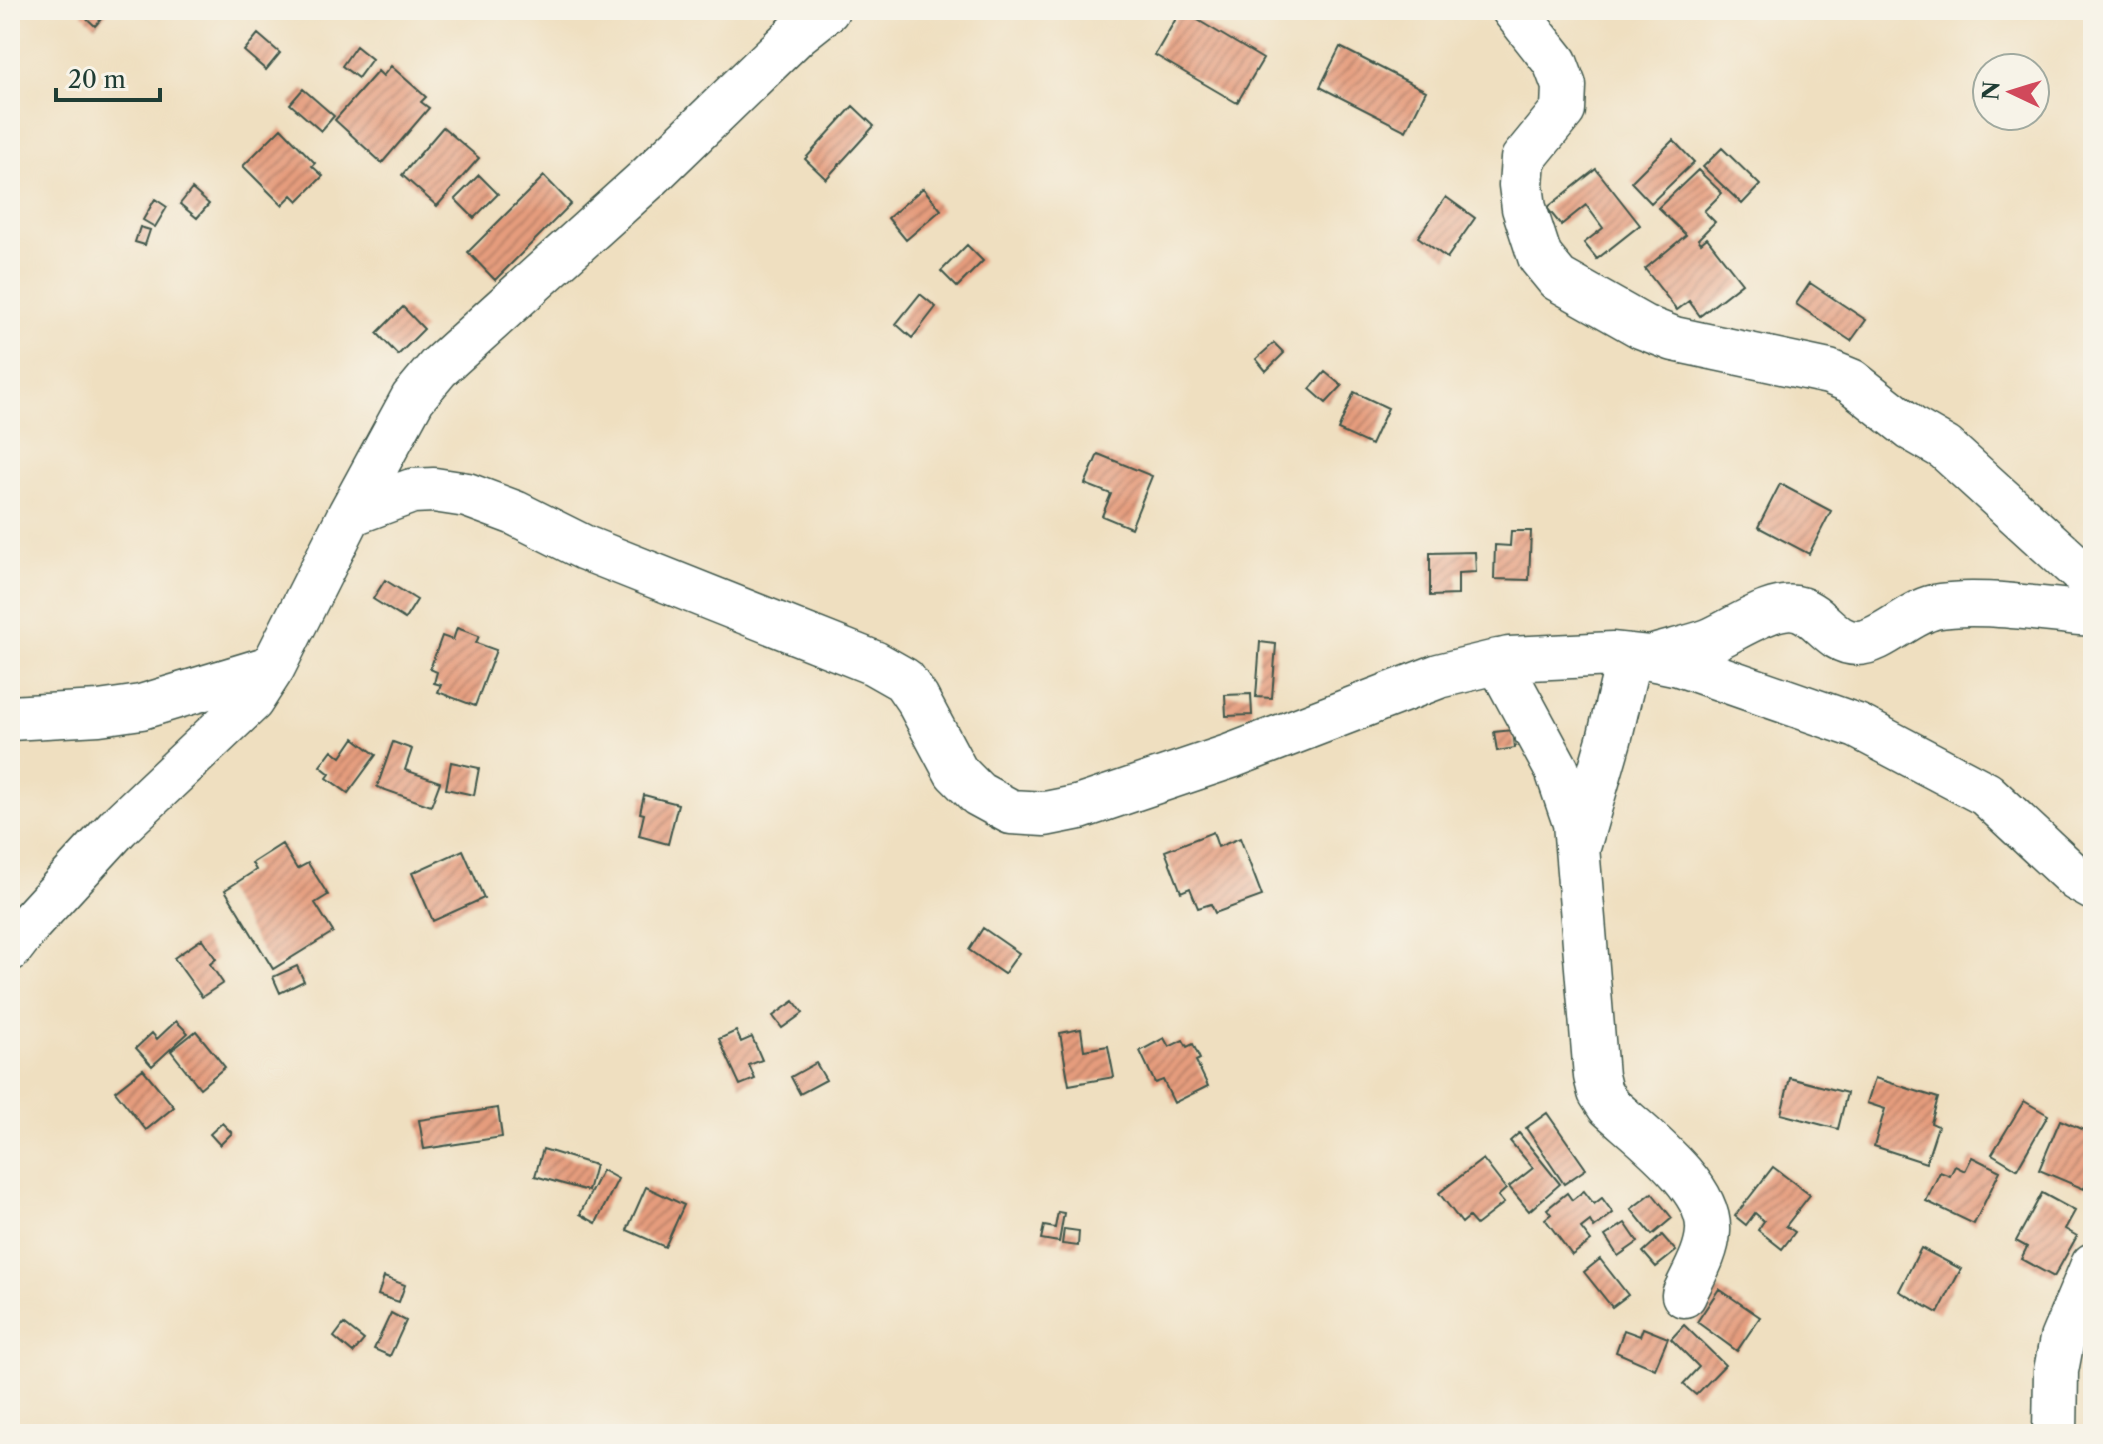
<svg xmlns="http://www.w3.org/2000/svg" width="2103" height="1444" viewBox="0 0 2103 1444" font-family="'Libre Caslon Text',serif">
<defs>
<pattern id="building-hatch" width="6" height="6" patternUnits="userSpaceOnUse" patternTransform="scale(2)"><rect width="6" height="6" fill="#e59c7d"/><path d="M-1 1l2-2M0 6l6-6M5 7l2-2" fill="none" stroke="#b98067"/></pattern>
</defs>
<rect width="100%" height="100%" fill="#f7f3e8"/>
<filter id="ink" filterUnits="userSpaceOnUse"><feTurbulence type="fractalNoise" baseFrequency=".0125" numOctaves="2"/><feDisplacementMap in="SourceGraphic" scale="16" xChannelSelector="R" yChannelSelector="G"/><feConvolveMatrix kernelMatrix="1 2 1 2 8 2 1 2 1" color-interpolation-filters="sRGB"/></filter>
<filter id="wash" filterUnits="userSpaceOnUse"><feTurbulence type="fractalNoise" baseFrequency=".006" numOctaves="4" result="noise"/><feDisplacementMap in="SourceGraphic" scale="32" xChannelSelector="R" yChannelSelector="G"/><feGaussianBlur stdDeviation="1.8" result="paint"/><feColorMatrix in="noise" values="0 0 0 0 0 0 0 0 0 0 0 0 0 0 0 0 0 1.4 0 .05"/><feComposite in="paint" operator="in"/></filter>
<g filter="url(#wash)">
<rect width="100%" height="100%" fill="#efdfc0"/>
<g id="blocks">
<path fill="url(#building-hatch)" d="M85,10H109L95,26L82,14Z
M1181,10L1263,59L1237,103L1155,55Z
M258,34L280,53L266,70L244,51Z
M356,46L372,59L358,78L342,66Z
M1340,47L1426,91L1406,131L1320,87Z
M391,66L426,97L421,102L429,108L382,163L335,120L378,71L383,76Z
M303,89L334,116L321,131L290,104Z
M853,106L874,126L826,179L805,159Z
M443,127L479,158L437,206L402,175Z
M281,128L315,163L312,166L323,176L298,201L292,195L282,205L243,166Z
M1673,140L1694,162L1651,203L1631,182Z
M1722,148L1760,185L1742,204L1703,167Z
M1596,169L1640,225L1597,259L1584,243L1603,228L1586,205L1561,225L1547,208Z
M1698,170L1722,193L1704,211L1715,222L1698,239L1701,243L1707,238L1742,283L1700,316L1689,301L1677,310L1645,269L1686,235L1658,208Z
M479,175L498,194L474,218L455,199Z
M544,176L571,204L495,280L468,252Z
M923,188L941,210L906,240L888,218Z
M192,189L209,204L197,218L180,204Z
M1446,197L1475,218L1447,258L1418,237Z
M155,199L167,207L155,227L143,220Z
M140,227L150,230L145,245L135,242Z
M967,245L983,261L957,287L941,271Z
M1810,283L1866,320L1851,341L1796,304Z
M920,294L936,307L912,338L896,324Z
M403,307L424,329L398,355L377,333Z
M1274,343L1284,353L1266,371L1256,359Z
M1325,372L1342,386L1326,403L1310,389Z
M1354,392L1388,408L1371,445L1338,430Z
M1098,454L1152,476L1131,528L1102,516L1111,494L1085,484Z
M1780,484L1831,511L1809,554L1758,527Z
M1511,531H1531L1529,580L1494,579L1495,545L1510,546Z
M1475,552L1476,572L1458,573V595L1430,596V553Z
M385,580L417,600L405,619L373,599Z
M457,628L479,636L476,643L496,650L475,706L438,692L441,685L434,683L437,672L430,669L442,636L453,640Z
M1260,642L1276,644L1272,698L1256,697Z
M1251,694L1252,715L1226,716L1225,695Z
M1513,730L1515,748L1497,751L1494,732Z
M354,738L376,755L348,793L327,778L330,774L320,766L332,750L341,757Z
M393,742L412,749L405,770L440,782L431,806L377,787Z
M451,762L479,768L474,795L446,789Z
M644,795L678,804L668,844L639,836L644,814L640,813Z
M1213,832L1218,847L1240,838L1262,896L1215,913L1211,904L1198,908L1190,888L1181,892L1165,851Z
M282,844L297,869L308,863L328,895L315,903L333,932L273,969L225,890L256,870L252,863Z
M463,850L484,898L433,921L412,873Z
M983,928L1019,953L1004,974L969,950Z
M202,939L216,959L210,964L223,983L202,997L174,958Z
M297,966L304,981L280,993L273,977Z
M794,1001L803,1013L782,1028L773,1016Z
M176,1021L188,1033L152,1066L136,1048L152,1033L157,1039Z
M1081,1029L1084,1050L1108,1046L1114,1077L1069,1085L1060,1033Z
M196,1031L225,1067L200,1088L171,1051Z
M736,1031L741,1042L752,1037L762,1060L749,1065L755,1079L740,1085L719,1039Z
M1164,1038L1169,1047L1183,1040L1187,1047L1193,1044L1200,1059L1196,1061L1208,1086L1174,1103L1163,1080L1155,1083L1140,1051Z
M816,1063L826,1080L800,1094L791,1077Z
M143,1069L174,1107L146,1130L115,1091Z
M1790,1078L1847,1093L1838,1129L1781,1114Z
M1875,1078L1938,1098L1931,1123L1938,1126L1926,1163L1874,1146L1885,1109L1867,1103Z
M2024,1101L2048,1115L2017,1169L1992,1154Z
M498,1108L502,1137L424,1149L419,1120Z
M1547,1113L1586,1169L1564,1184L1526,1128Z
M2060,1120L2093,1134V1174L2090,1173L2084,1189L2039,1170Z
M222,1123L232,1133L220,1145L210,1134Z
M1519,1133L1560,1184L1529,1211L1509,1187L1533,1168L1510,1141Z
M543,1149L595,1165L588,1191L535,1176Z
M1972,1157L2000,1171L1974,1224L1926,1201L1940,1172L1950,1176L1955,1166L1965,1171Z
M1483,1159L1506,1189L1498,1196L1504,1203L1476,1225L1469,1217L1462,1223L1439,1193Z
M1773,1167L1810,1195L1786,1226L1795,1232L1782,1249L1758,1230L1764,1221L1755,1213L1746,1225L1735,1216Z
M602,1170L618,1179L596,1223L580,1214Z
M646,1187L684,1205L665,1247L627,1230Z
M1584,1191L1594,1204L1602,1198L1613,1213L1594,1228L1590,1221L1581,1228L1591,1241L1572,1255L1545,1219L1551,1214L1547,1209L1567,1193L1572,1200Z
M1652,1193L1672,1218L1652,1235L1631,1209Z
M2042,1193L2075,1211L2065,1229L2077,1236L2054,1277L2021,1259L2027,1247L2016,1241Z
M1058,1212L1064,1213L1059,1242L1041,1239L1044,1226L1055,1228Z
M1625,1223L1638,1242L1618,1256L1605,1236Z
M1064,1229L1079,1231L1078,1246L1062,1244Z
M1662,1235L1676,1251L1656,1267L1643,1252Z
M1921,1248L1961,1269L1938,1313L1899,1291Z
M1600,1259L1628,1295L1612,1307L1584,1272Z
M384,1277L405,1285L399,1302L378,1295Z
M1719,1289L1760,1317L1737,1351L1697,1322Z
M391,1313L406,1321L390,1356L374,1349Z
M344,1324L364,1340L353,1353L334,1337Z
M1684,1325L1725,1365L1696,1395L1683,1384L1699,1367L1671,1339Z
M1643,1328L1668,1338L1655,1369L1616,1352L1624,1330L1640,1336Z"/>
</g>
</g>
<g filter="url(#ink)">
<use href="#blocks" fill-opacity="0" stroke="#3e5549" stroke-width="2"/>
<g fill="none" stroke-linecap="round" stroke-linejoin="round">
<g stroke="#3e5549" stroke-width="47">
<path id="minor" d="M1514,10L1555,62L1564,86L1563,110L1523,159L1521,185L1524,208L1540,257L1558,279L1643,327L1674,339L1829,372L1851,381L1912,429L1945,448L2093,583
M350,514L412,491L434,490L467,495L515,513L585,548L874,663L904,680L917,699L956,772L978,794L1011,812L1045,814L1080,807L1231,756L1439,676L1509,659L1613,654L1650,658L1679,664L1857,726L1986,794L2077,879L2093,888
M1650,658C1669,652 1690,648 1709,641C1732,632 1775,600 1800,609C1821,616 1832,643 1857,643C1881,643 1908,613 1934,607C1980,598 2045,611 2093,614
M1498,661L1557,770L1575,823L1596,1076L1600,1092L1609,1106C1639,1134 1711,1186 1708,1231C1707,1253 1693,1275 1684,1295
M10,718L99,713L141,707L273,667
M1579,844L1609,740L1629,656
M10,949L30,923L118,827L251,701L273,667L350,514L413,398L438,368L646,180L798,33L827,10
M2055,1434L2056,1371L2062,1339L2093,1265"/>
</g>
<use href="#minor" stroke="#fff" stroke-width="44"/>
</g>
</g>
<rect width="2103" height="1444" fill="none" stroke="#f7f3e8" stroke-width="40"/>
<g transform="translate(2011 92) rotate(274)"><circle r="38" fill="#f7f3e8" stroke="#a1aaa0" stroke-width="2"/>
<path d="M0-6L14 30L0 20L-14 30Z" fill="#d1495b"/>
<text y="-12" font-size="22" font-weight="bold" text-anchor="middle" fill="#1f3d34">N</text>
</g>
<path d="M56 88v12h104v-12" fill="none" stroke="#1f3d34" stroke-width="4"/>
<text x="68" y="88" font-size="24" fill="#1f3d34" stroke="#f7f3e8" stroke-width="6" paint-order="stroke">20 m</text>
</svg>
